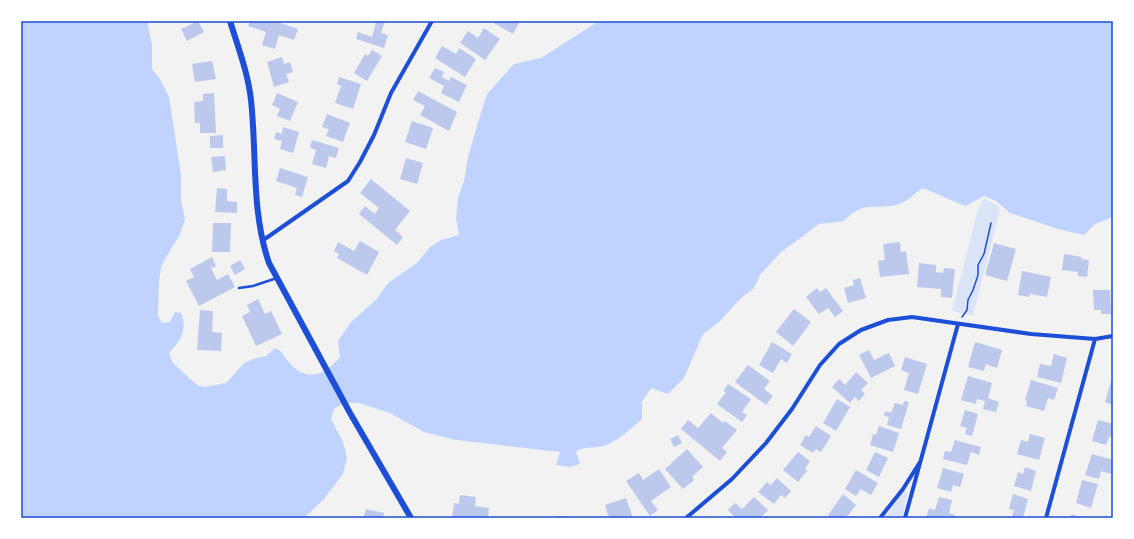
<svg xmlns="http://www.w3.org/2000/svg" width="1134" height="539" viewBox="0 0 1134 539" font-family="Arial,sans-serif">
<rect width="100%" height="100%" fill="#f2f2f2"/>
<path fill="#dbe4f7" d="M984,198L998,206L1000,210L973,316L952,311L978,209Z
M904,491L908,493L902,518H885Z"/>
<path fill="#bfd3fe" d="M21,21H147L152,45V69L160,79L169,97L181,175V200L185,219L180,234L165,259L161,267L159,283L158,315L162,323L170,322L175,312L181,313C188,330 180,341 169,353L173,363L197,385L204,387L226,383L244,363L253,359L266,356L275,348C285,353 282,354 288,361C305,383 325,376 340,357L338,341L351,322L376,300L388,283L417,263L430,247L441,240L459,235L456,218L458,198L464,181L468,157L477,126L487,94L514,64L541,58L599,21H1113V217L1095,224L1084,235L1058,229L1010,213L996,201L984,196L965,206L923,188C914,193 907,203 896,205C874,210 863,200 844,221L819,224L780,253L760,275L754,288L741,298L719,322L703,334L684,378L668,394L651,388L642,402V419C631,428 620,440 606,445C596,449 585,445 576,452L580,464L570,467L556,465L560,452L456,440L424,432L390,413L359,403H344L334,409L331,419L343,442L347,458L343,474L323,500L304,518H21Z"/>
<path fill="#bdc9ec" d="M198,21L204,32L187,41L181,29Z
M250,21H274L298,29L294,40L279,35L275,49L262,45L266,32L248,26Z
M370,21H385L381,33L388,35L384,48L356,39L358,32L372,37L376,23Z
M490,21H520L513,34Z
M484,28L500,39L485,60L460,43L468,31L478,38Z
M442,46L456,54L459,48L476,59L465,77L435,58Z
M372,50L382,56L367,81L354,73L365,54L368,56Z
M282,57L284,64L290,62L293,72L286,74L289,82L274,87L267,62Z
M212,61L216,79L195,82L192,64Z
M435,68L444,72L442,77L449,81L451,77L467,85L459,102L441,93L444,86L429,78Z
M339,77L361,84L353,109L335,103L341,86L337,84Z
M418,91L457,112L449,131L420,115L425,106L413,100Z
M214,93L216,133H200V123H195L194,102L203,101V94Z
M277,93L298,102L290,121L277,116L280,109L272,105Z
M327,114L350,123L343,142L326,136L329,129L322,127Z
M412,121L433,128L426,149L405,142Z
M283,127L299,132L293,153L280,149L282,141L274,139L276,132L282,134Z
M223,135V148H210V136Z
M312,140L339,148L336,158L329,156L326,168L312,164L316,150L310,148Z
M225,156L226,170L213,172L211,157Z
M406,158L423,163L417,184L400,179Z
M280,168L308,177L302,197L295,195L297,188L276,181Z
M371,179L410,211L395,230L403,237L397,245L359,214L365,206L375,214L379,208L360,193Z
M217,188L227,189V201L237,202V213L215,212Z
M213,223H231L230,252H212Z
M360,241L379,252L367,275L337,258L339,254L334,251L338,242L354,251Z
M900,242L901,252L906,251L909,274L880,277L878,261L885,260L883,244Z
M994,243L1016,249L1007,281L985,275Z
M1064,254L1082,257L1081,259L1089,260L1087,277L1078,276V272L1062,270Z
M212,257L216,266L211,268L217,280L228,274L235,287L199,306L186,281L194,277L190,269Z
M240,260L245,269L235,275L230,266Z
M919,263L936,265V272L943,273L944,268L955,269L952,298L941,297V289L917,287Z
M1022,271L1051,277L1047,297L1030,294L1029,297L1018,295Z
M860,278L866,298L848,303L844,288L854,285L853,280Z
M817,288L820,292L826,288L843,311L835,317L828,308L819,314L806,297Z
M1093,290H1110L1111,314H1101V310H1094Z
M258,299L265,314L271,311L282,334L256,346L242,316L250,312L247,305Z
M794,309L811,322L793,346L776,332Z
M200,310L213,311L212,332L222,333L221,351L197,350Z
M772,342L792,354L787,363L781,359L773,373L759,365Z
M975,342L1002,350L997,368L986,364L984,371L968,367Z
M869,350L874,360L889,353L895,366L871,378L859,355Z
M1054,354L1067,358L1061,383L1037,377L1040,364L1051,366Z
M905,357L927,364L918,394L904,390L909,373L901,370Z
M748,365L770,381L764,389L773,396L766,405L735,382Z
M856,372L868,383L861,390L865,394L859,401L855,397L850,403L832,387L839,379L845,385Z
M968,376L992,383L988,398L999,402L996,412L983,409L985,401L977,399L976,404L961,400Z
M1031,380L1058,388L1054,400L1048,398L1044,411L1026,406L1027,401L1025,400Z
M1111,381L1113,382V405L1105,402Z
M728,384L751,399L742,412L747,415L742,422L717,404L726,392L723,391Z
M837,399L850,407L836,431L823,423Z
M904,401L909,402L901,429L887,425L889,417L884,416L885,411L891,413L895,403L903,405Z
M965,410L978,414L972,436L965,434L967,428L960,426Z
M711,413L723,423L725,421L737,430L722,448L727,452L720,461L681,429L688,420L698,428Z
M1098,420L1113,424V438L1109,437L1106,445L1092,441Z
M816,426L831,436L821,452L816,449L813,453L800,445L806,435L809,437Z
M879,426L899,433L893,452L870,445L873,434L876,435Z
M1030,434L1045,438L1039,460L1017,454L1021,440L1028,442Z
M678,435L682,443L674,447L670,439Z
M955,440L981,447L979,455L971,452L967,465L943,459L945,451L951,452Z
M687,449L703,467L692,477L694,480L683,489L665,469Z
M798,452L810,461L805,469L807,471L798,482L783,470Z
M875,452L888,458L879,477L866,470Z
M1092,454L1113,460L1111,474L1101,471L1099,479L1085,475Z
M1025,467L1036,471L1031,491L1014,486L1018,472L1023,474Z
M943,468L964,474L960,487L953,485L951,492L937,488Z
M659,469L671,487L651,501L658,510L650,516L626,481L639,473L643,480Z
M856,470L878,483L871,495L861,489L856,496L845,489Z
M777,478L791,491L785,498L781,495L774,504L758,492L767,482L771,485Z
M1082,480L1098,484L1091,508L1076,503Z
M843,494L856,505L846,518H832L828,515Z
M1013,494L1028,499L1023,518L1012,516L1014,510L1009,509Z
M460,495L476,497L475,506L489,508L488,518H452L454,503L459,504Z
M754,497L768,510L760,518H736L728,510L735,503L742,509Z
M939,497L952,500L949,513L955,515L954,518H926L929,508L935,510Z
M626,498L633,518H609L605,505Z
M366,509L384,513L383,518H363Z
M1071,514L1084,518H1070Z
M557,516L574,517V518H557Z"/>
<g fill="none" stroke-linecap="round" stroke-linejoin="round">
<path stroke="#1d4ed8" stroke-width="1.5" d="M962,317L967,310L968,300L973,290L978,275V265L984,254L991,223"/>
<path stroke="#1d4ed8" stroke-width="2.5" d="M239,288L253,286L277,278"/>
<path stroke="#1d4ed8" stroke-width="4" d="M262,241L348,181L360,162L374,135L391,93L432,21
M686,518L732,479L766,443L792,409L820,365L839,344L861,330L888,320L912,317L1031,334L1095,339L1113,336
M880,518L903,489L920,462
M905,518L958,324
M1046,518L1095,339"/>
<path stroke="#1d4ed8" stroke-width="6" d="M230,21C238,47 248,73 251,100C257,155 251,211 269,263L350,413L411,518"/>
</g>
<rect width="1134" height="539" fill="none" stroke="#ffffff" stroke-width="44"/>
<rect x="22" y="22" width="1090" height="495" fill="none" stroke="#1d4ed8" stroke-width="1.5"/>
</svg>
